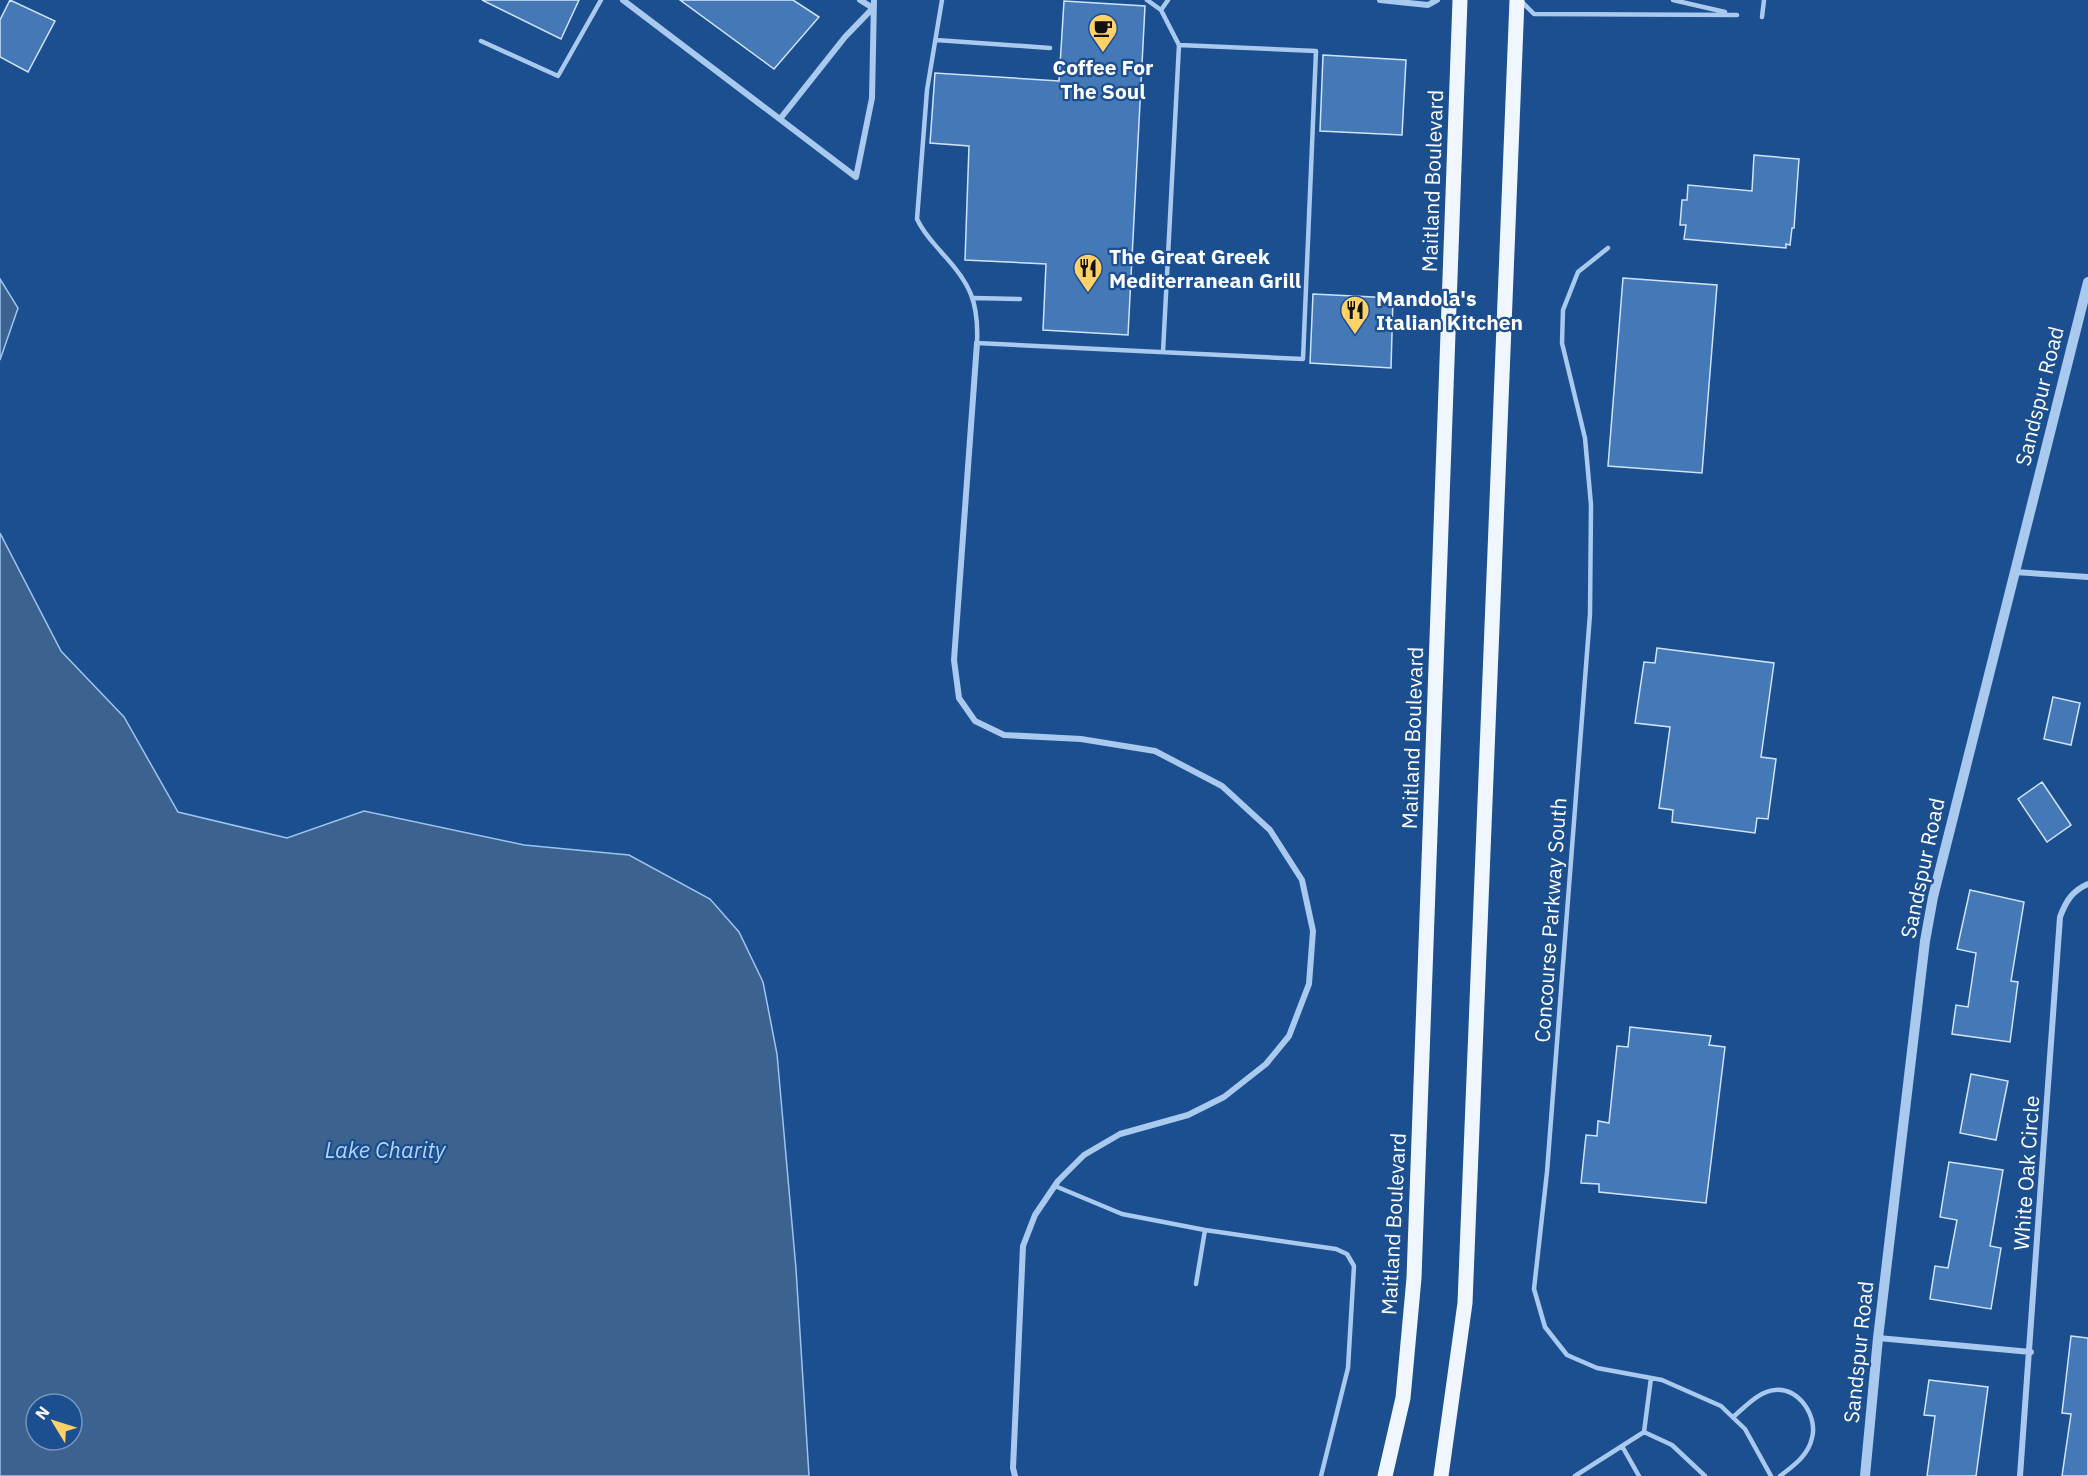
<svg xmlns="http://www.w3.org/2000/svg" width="2088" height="1476" viewBox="0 0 2088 1476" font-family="'IBM Plex Sans',sans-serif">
<rect width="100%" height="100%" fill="#1b4f8f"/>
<path fill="#3c6290" stroke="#9cc4f0" stroke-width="1.5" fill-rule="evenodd" d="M0,279L18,308L0,360Z
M0,533L61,651L124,717L178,812L287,838L364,811L524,845L629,855L710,899L739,932L763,982L777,1054L796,1269L809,1476H0ZM36,1404H72V1440H36Z"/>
<path fill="#4478b7" stroke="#cfe3fa" stroke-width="1.5" d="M10,0L55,21L28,72L0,57V20Z
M482,0H579L561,39Z
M680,0H793L819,17L774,69Z
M1064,1L1145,6L1128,335L1043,330L1046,264L965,260L969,146L930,143L935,73L1059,81Z
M1323,55L1406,60L1402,135L1320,131Z
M1754,155L1799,159L1794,228H1792L1790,245L1786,244V248L1684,239L1686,225H1680L1682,200H1687L1688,185L1752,191Z
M1623,278L1717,285L1702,473L1608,466Z
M1313,294L1393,298L1391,368L1310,363Z
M1657,648L1774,663L1761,757L1776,759L1768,819L1757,818L1755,833L1672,822L1673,810L1659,808L1670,727L1635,723L1644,662L1655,663Z
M2053,697L2080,703L2071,745L2044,739Z
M2042,782L2071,825L2047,842L2018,799Z
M1970,890L2024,902L2011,981L2018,982L2010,1042L1952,1034L1956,1005L1968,1007L1976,953L1957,949Z
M1630,1027L1711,1036L1709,1045L1725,1047L1706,1203L1599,1192V1184L1581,1183L1586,1135L1597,1136L1598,1121L1609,1123L1617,1046L1628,1047Z
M1971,1074L2008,1081L1996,1140L1960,1133Z
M1949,1162L2003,1170L1990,1246L2001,1248L1991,1309L1930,1299L1935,1266L1948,1268L1957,1220L1940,1217Z
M2071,1336L2088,1338V1476H2062L2071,1414L2062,1413Z
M1929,1380L1988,1387L1976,1476H1927L1935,1416L1924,1415Z"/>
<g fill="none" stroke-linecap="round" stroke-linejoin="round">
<path stroke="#a9c9ee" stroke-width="4.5" d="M942,0L927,90L917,219C924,234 932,241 942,253C970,283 979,302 977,343L1303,359L1316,51L1179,45L1161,10L1168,0
M1147,0L1161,10
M1673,0L1725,12
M1522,2L1534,14L1737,15
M1762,17L1764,0
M936,40L1050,48
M481,41L558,76L601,0
M1608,248L1578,272L1563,310L1562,343L1585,438L1591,505L1590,614L1547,1172L1534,1289L1545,1327L1567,1355L1597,1368L1662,1380L1721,1406L1745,1429L1771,1476
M974,298L1020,299
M1163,352L1179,45
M1055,1186L1122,1214L1205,1230L1336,1249L1347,1254L1354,1266L1348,1368L1321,1476
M1196,1284L1205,1230
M1733,1417C1745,1407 1759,1391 1775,1390C1799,1387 1818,1417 1812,1438C1808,1456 1793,1466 1780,1476
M1644,1432L1651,1378
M1622,1446L1639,1476
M1575,1476L1644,1432L1672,1445L1705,1476"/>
<path stroke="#a9c9ee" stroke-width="6" d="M623,0L856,177L872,98L874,0
M1380,0L1428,5L1437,0
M780,119L845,37L873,8L860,0
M977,343L954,660L959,698L975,721L1004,735L1081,739L1155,751L1222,786L1270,830L1302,880L1313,931L1309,984L1289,1036L1266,1064L1224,1097L1188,1115L1120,1134L1084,1155L1058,1181L1035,1215L1023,1246L1013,1468L1015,1476
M2014,572L2088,577
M1878,1338L2031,1352
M2020,1476L2060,917C2066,901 2072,891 2088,884"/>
<path stroke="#a9c9ee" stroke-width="10" d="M1865,1476L1878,1338L1925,941L1933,897L2088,282"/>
<path stroke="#f0f6ff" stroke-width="15" d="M1385,1476L1403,1398L1414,1278L1460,0
M1441,1476L1465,1303L1517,0"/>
</g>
<defs>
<g id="cafe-pin" transform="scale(1.5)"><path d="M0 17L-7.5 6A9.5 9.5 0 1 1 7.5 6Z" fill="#ffd166" stroke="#1b4f8f"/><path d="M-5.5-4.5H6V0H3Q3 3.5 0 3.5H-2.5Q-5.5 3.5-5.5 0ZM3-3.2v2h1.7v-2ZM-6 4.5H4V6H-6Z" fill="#111"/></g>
<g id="restaurant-pin" transform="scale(1.5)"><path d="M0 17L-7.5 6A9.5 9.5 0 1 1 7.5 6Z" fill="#ffd166" stroke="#1b4f8f"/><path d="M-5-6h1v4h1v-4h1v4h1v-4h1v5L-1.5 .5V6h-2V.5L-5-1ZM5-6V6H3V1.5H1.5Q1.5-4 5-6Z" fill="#111"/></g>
</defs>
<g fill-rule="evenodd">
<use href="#cafe-pin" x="1103" y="28"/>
<use href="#restaurant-pin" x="1088" y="268"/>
<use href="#restaurant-pin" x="1355" y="310"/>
</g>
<g text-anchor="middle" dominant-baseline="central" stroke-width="4.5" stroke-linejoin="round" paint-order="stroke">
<g font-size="21" font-weight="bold" fill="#fff" stroke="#1b4f8f" text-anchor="start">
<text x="1103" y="67" text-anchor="middle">Coffee For<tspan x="1103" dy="24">The Soul</tspan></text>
<text x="1109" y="256">The Great Greek<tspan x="1109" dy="24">Mediterranean Grill</tspan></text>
<text x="1376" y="298">Mandola's<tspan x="1376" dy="24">Italian Kitchen</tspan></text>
</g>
<g font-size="21" fill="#fff" stroke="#1b4f8f">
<text transform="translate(1432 181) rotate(-88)">Maitland Boulevard</text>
<text transform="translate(2039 396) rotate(-76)">Sandspur Road</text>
<text transform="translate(1412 738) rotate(-88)">Maitland Boulevard</text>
<text transform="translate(1922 868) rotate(-78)">Sandspur Road</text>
<text transform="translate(1550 920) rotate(-86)">Concourse Parkway South</text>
<text transform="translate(2026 1173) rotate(-86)">White Oak Circle</text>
<text transform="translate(1393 1224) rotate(-87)">Maitland Boulevard</text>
<text transform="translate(1858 1352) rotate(-84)">Sandspur Road</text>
</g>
<g font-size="22" font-style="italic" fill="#b5d3f5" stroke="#1b4f8f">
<text x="385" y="1149">Lake Charity</text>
</g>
</g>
<g transform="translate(54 1422) rotate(308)"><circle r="28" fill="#1b4f8f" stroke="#7695bc" stroke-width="1.5"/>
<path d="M0-4.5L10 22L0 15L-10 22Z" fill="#ffd166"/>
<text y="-9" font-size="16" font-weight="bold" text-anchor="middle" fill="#ffffff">N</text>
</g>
</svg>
